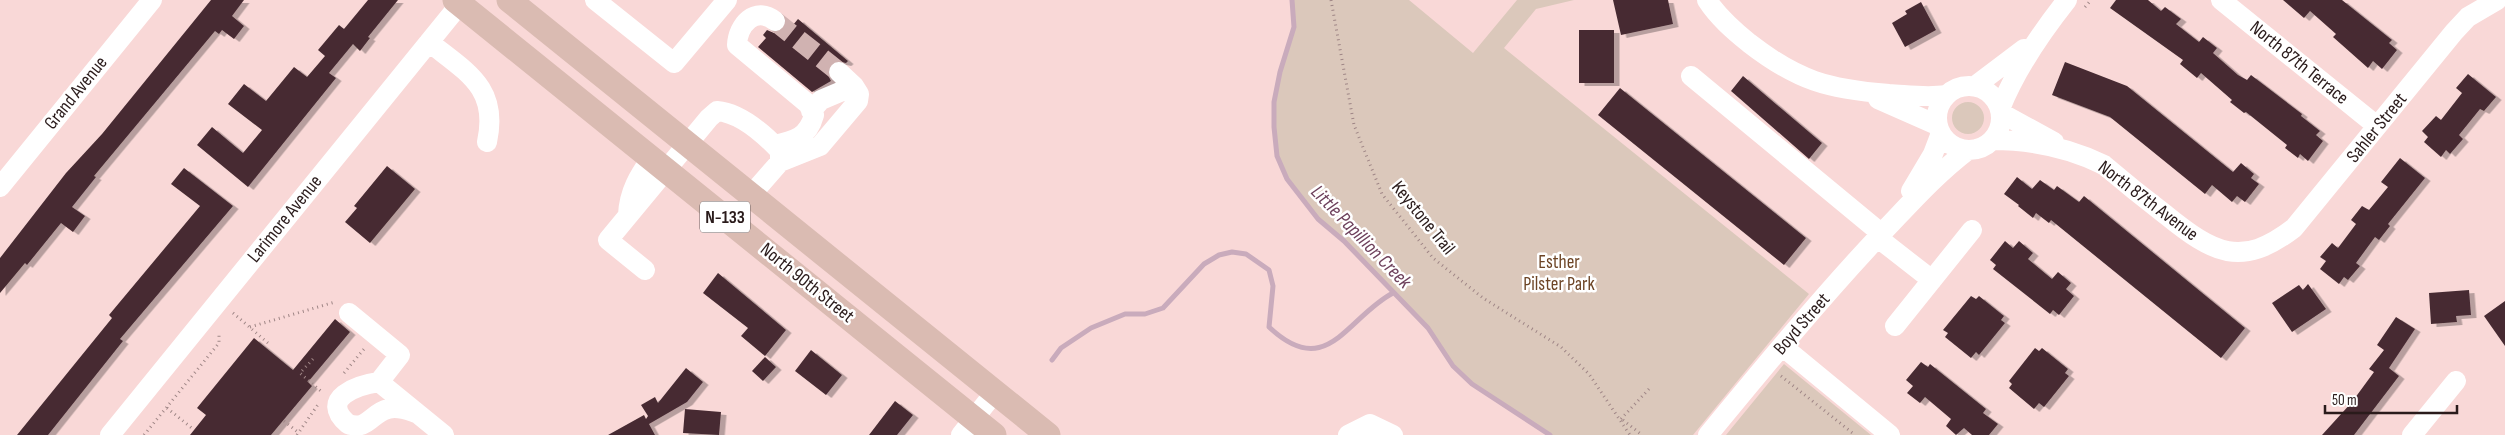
<svg xmlns="http://www.w3.org/2000/svg" width="2505" height="435" viewBox="0 0 2505 435" font-family="'Sofia Sans Condensed',sans-serif">
<defs>
<filter id="shadow"><feDropShadow dx="5.5" dy="3" stdDeviation="0" flood-color="#0004"/></filter>
</defs>
<rect width="100%" height="100%" fill="#f9d8d7"/>
<path fill="#dbc8bb" d="M1292,0H1409L1473,53L1517,0H1574L1536,9L1504,48L1809,294L1693,435H1550L1472,384L1453,366L1428,328L1344,241L1318,219L1287,179L1277,156L1274,127V102L1280,72L1294,27Z
M1952 118a16 16 0 1 1 32 0a16 16 0 1 1-32 0Z
M1784,364L1871,435H1726Z"/>
<g fill="none" stroke-linecap="round" stroke-linejoin="round">
<path stroke="#c9abbc" stroke-width="5" d="M1292,0L1294,27L1280,72L1274,102V127L1277,156L1287,179L1318,219L1344,241L1428,328L1453,366L1472,384L1550,435
M1052,360L1061,348L1091,328L1125,314H1145L1163,308L1204,264L1219,255L1232,252L1246,254L1269,270L1273,286L1269,327C1327,382 1347,317 1393,293"/>
</g>
<path fill="#472c33" filter="url(#shadow)" d="M211,0H244L232,16L244,26L234,39L222,30L219,34L215,31L94,176L96,177L72,207L85,216L73,232L61,223L27,265L25,263L0,293V258L66,173L102,134Z
M368,0H398L368,37L370,38L360,51L353,44L329,73L336,78L248,187L197,145L212,127L243,153L262,130L228,104L244,84L266,101L294,67L307,77L325,56L318,50L339,25L344,29Z
M1613,0H1668L1673,24L1621,35Z
M2116,0H2148L2161,11L2165,7L2181,19L2176,24L2199,42L2203,37L2217,48L2213,53L2238,75L2247,80L2251,75L2302,114L2301,116L2320,131L2316,135L2323,141L2308,161L2300,154L2298,158L2285,148L2287,145L2246,112L2244,113L2230,102L2232,100L2201,73L2197,78L2180,64L2183,60L2110,8Z
M2283,0H2342L2392,40L2389,43L2397,50L2382,69L2373,61L2368,68L2333,37L2336,34L2310,11L2304,18Z
M1921,2L1936,30L1905,47L1892,23L1907,14L1905,11Z
M798,19L848,61L846,63L836,61L831,64L828,75L831,81L812,92L758,47L766,38L763,35L767,30L774,33L780,32L785,27L787,20L793,25Z
M1579,30H1614V83H1579Z
M2065,62L2127,86L2233,172L2241,163L2254,174L2251,178L2259,184L2245,202L2237,196L2232,202L2212,185L2205,194L2110,117L2052,95Z
M2468,74L2496,97L2484,111L2480,109L2459,135L2463,139L2450,154L2446,150L2441,157L2424,142L2428,137L2422,131L2436,116L2441,120L2462,93L2456,88Z
M1743,76L1822,143L1809,159L1731,91Z
M1620,88L1806,238L1784,265L1598,115Z
M2400,158L2425,178L2388,224L2390,226L2379,240L2375,237L2356,263L2360,266L2348,280L2344,277L2339,284L2320,269L2326,261L2320,257L2332,243L2338,248L2356,224L2351,220L2362,206L2369,210L2388,187L2381,182Z
M387,166L415,189L370,243L345,222L357,208L354,206Z
M184,168L233,206L120,339L123,341L48,435H17L112,318L109,315L200,206L171,184Z
M2017,177L2032,189L2040,180L2054,190L2057,186L2079,202L2084,196L2245,328L2221,358L2051,220L2049,223L2036,213L2033,218L2018,206L2019,205L2004,194Z
M2005,241L2013,248L2019,241L2033,253L2028,259L2052,279L2058,272L2071,283L2066,289L2074,296L2059,315L2053,310L2050,314L1993,269L1996,265L1990,260Z
M718,273L786,330L765,356L741,336L748,328L703,293Z
M2308,284L2326,309L2292,332L2272,303L2299,285L2303,290Z
M2469,290L2471,315L2456,316L2457,322L2431,324L2429,293Z
M1971,296L1976,299L1979,296L2004,316L2001,320L2005,323L1979,355L1976,352L1971,358L1945,337L1948,333L1943,330Z
M2505,301V346L2484,316Z
M2396,317L2415,329L2389,368L2399,376L2354,435H2322L2352,402L2374,372L2369,369L2384,350L2377,345Z
M335,319L350,332L308,382L312,386L271,435H190L206,415L197,408L254,338L293,370Z
M2035,348L2039,351L2042,348L2068,369L2065,373L2069,376L2044,407L2039,403L2034,409L2009,388L2012,384L2009,381Z
M811,350L842,375L826,395L795,371Z
M765,357L776,367L763,381L752,371Z
M1921,362L1928,367L1930,364L1986,409L1983,413L1998,424L1989,435H1972L1964,428L1956,435L1946,426L1951,419L1925,397L1920,403L1907,393L1913,386L1906,380Z
M686,368L703,382L687,402L649,424L655,435H608L644,415L646,419L648,416L641,405L655,397L658,403Z
M895,401L913,415L897,435H869Z
M685,409L721,412L719,435L683,433Z"/>
<g fill="none" stroke-linecap="round" stroke-linejoin="round">
<path stroke="#d0b2b1" stroke-width="20" stroke-dasharray="20 10" stroke-linecap="butt" d="M775,21L839,72"/>
<path stroke="#9f8686" stroke-width="3" stroke-dasharray="1 4" stroke-linecap="butt" d="M1331,0L1354,125L1382,194L1433,258L1483,298L1561,347L1589,374L1630,435
M2085,7L2091,0
M233,313L268,343
M250,327L335,302
M313,359L300,373L323,393
M344,373L364,349
M1781,376L1855,435
M167,408L193,429
M1621,419L1649,389
M1623,420L1642,435
M284,421L299,433
M144,435L219,343V332
M297,435L319,403"/>
<path stroke="#fff" stroke-width="20" d="M595,0L674,63L727,0
M1707,0C1718,17 1733,30 1749,43C1798,81 1828,89 1889,94C1908,95 1927,98 1946,95
M2221,0L2377,126
M429,42C466,72 499,87 487,142
M1691,76L1882,234
M1937 118a32 32 0 1 1 64 0a32 32 0 1 1-64 0Z
M1975,86L2024,49
M1878,99L1937,125
M2000,109C2016,69 2040,34 2067,0
M811,111L821,100L854,86
M2001,113L2054,142
M1992,140C2030,140 2070,148 2104,165C2124,182 2145,199 2166,215C2213,253 2241,269 2294,228L2454,32L2468,17L2497,0
M774,145C795,141 808,137 814,115L808,104L737,45C738,25 755,5 775,21
M780,162L820,146L858,101L859,94L854,86L839,72
M0,187L152,0
M1911,191L1933,154L1941,133
M628,215C629,191 639,176 652,157
M1878,238L1932,280
M645,270L608,240L709,118L717,111C741,113 764,134 780,151V162L751,195
M349,313L400,355L379,382L444,435
M1895,326L1972,230
M1782,346L1890,435
M379,382C358,385 318,398 348,424C368,431 371,413 388,409C398,406 407,410 416,413
M110,435L460,4
M961,435L995,392
M1348,435L1370,424L1393,435
M1708,435C1764,367 1820,299 1880,235C1909,205 1934,176 1968,150
M2412,435L2456,381"/>
<path stroke="#dabbb2" stroke-width="25" d="M455,0L994,435
M509,0L1048,435"/>
</g>
<g text-anchor="middle" dominant-baseline="central" stroke-width="5" stroke-linejoin="round" paint-order="stroke">
<rect fill="#fff" stroke="#6a5f5f" stroke-width="1" x="700" y="201.5" width="50" height="31" rx="4"/>
<g font-size="18" font-weight="bold" fill="#2a1b1b">
<text x="725" y="217">N-133</text>
</g>
<g font-size="19" fill="#2a1b1b" stroke="#fff">
<text transform="translate(2299 63) rotate(39)">North 87th Terrace</text>
<text transform="translate(76 93) rotate(-51)">Grand Avenue</text>
<text transform="translate(2377 128) rotate(-51)">Sahler Street</text>
<text transform="translate(2148 201) rotate(37)">North 87th Avenue</text>
<text transform="translate(1423 218) rotate(51)">Keystone Trail</text>
<text transform="translate(285 219) rotate(-51)">Larimore Avenue</text>
<text transform="translate(807 283) rotate(39)">North 90th Street</text>
<text transform="translate(1802 324) rotate(-49)">Boyd Street</text>
</g>
<g font-size="19" fill="#6d4526" stroke="#fff">
<text x="1559" y="262">Esther<tspan x="1559" dy="22">Pilster Park</tspan></text>
</g>
<g font-size="20" font-style="italic" fill="#6e415c" stroke="#fff">
<text transform="translate(1361 237) rotate(46)">Little Papillion Creek</text>
</g>
</g>
<path d="M2325 405v8h132v-8" fill="none" stroke="#2a1b1b" stroke-width="2.5"/>
<text x="2332" y="405" font-size="15" fill="#2a1b1b" stroke="#ffffff" stroke-width="4" paint-order="stroke">50 m</text>
</svg>
